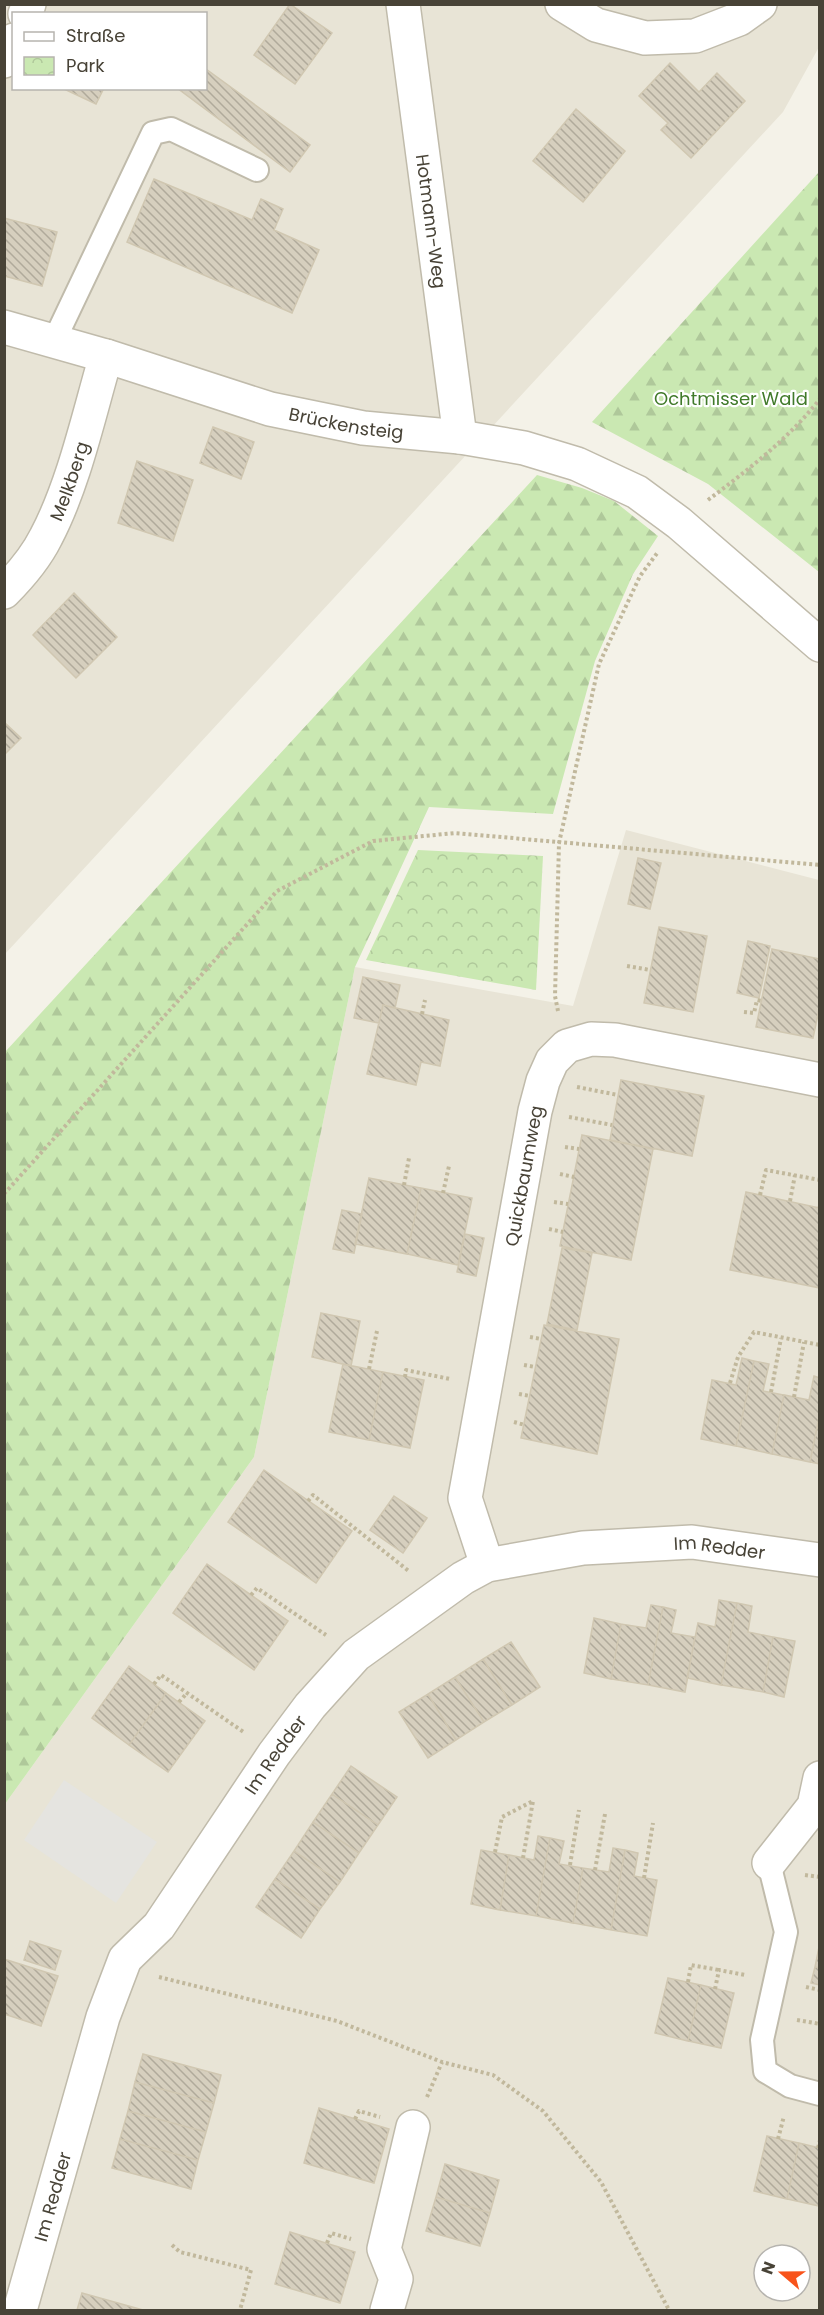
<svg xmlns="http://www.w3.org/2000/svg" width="824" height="2315" viewBox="0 0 824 2315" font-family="Poppins,sans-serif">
<defs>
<pattern id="forest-firs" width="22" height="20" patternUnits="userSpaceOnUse" patternTransform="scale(1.5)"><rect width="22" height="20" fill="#cae8b2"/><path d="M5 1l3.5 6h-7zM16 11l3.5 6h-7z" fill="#afc89a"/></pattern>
<pattern id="park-crowns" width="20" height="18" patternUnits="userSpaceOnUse" patternTransform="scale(1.5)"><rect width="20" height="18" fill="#cae8b2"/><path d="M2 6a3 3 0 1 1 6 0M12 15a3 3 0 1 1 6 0" fill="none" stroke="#afc89a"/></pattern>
<pattern id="building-back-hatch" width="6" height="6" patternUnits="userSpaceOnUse" patternTransform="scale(1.5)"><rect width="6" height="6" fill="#d6cfbe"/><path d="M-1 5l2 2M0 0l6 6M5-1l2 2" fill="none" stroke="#b0aa9b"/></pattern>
</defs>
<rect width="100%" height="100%" fill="#f4f2e8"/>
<path fill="#e8e4d6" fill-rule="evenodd" d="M5,5H819V47L783,112L5,954ZM14,14H206V88H14Z
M626,830L819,880V2310H5V1804L254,1457L355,967L573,1006ZM764,2255H800V2291H764Z"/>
<path fill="url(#forest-firs)" d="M819,172V572L708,484L592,422Z
M537,475L582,488L614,501L658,536L633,574L595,661L553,814L429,807L355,967L254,1457L5,1804V1052Z"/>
<path fill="url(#park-crowns)" d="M418,850L543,856L536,990L366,960Z"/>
<path fill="#e5e4e0" d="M64,1780L157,1842L116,1903L24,1840Z"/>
<path fill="url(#building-back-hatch)" stroke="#d0c7b1" stroke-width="1.5" d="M290,4L332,33L295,84L254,55Z
M670,63L699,92L717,73L745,101L691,158L661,130L668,123L639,96Z
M206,69L310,145L290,172L177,88H206Z
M62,88H104L96,104Z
M576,109L625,151L583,202L533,161Z
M154,179L252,220L261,199L283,209L274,230L319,250L292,313L127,242Z
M4,218L57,232L42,286L4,276Z
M213,427L254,442L241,479L200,463Z
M137,461L193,480L173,541L118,523Z
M74,593L117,637L76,678L33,635Z
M4,722L21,738L4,755Z
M638,858L661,863L650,909L628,904Z
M659,927L707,936L693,1012L644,1003Z
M748,941L770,946L759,998L737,993Z
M772,949L820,959V1005L813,1038L756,1027Z
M363,977L400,985L395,1008L383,1005L379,1023L354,1018Z
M383,1005L449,1020L440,1066L421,1062L416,1085L367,1074Z
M621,1080L704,1096L692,1156L610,1140Z
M582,1135L653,1149L631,1260L560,1246Z
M369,1178L421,1188L407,1254L355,1244Z
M421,1188L472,1198L458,1265L407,1254Z
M746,1192L820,1208V1288L730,1270Z
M342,1210L362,1214L354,1253L333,1249Z
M465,1234L484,1238L476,1276L457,1272Z
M562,1248L592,1253L577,1330L547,1324Z
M321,1313L360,1321L351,1366L312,1357Z
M544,1325L619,1339L597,1454L521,1438Z
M742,1358L754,1361L736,1446L701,1439L712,1380L736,1385Z
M754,1361L769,1364L763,1391L784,1395L772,1454L736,1446Z
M343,1364L383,1372L369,1440L329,1432Z
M383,1372L424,1380L410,1448L369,1440Z
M814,1376L820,1378V1413L810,1462L772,1454L784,1395L809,1400Z
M820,1413V1464L810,1462Z
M264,1470L352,1531L316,1583L228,1522Z
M394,1496L427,1518L403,1553L370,1530Z
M207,1564L288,1621L254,1670L173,1613Z
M719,1600L737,1603L721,1685L687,1678L698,1623L715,1627Z
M737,1603L752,1606L748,1632L773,1637L763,1692L721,1685Z
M651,1605L663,1607L648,1685L611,1679L621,1624L646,1628Z
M663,1607L676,1610L671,1633L695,1637L685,1692L648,1685Z
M594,1618L621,1624L611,1679L584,1673Z
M773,1637L795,1641L784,1697L763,1692Z
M511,1642L540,1687L512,1705L483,1659Z
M483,1659L512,1705L484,1722L455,1677Z
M129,1666L166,1693L129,1745L92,1718Z
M455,1677L484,1722L456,1740L428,1694Z
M166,1693L205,1721L168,1772L129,1745Z
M428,1694L456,1740L428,1758L399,1712Z
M351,1766L397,1797L378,1825L332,1794Z
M332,1794L378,1825L359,1853L313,1822Z
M313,1822L359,1853L340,1882L294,1851Z
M538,1836L550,1838L536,1916L500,1910L509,1855L534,1860Z
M550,1838L564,1841L559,1864L583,1868L573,1923L536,1916Z
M613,1848L625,1850L611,1930L573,1923L583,1868L609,1872Z
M481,1850L509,1855L500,1910L471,1904Z
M625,1850L638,1853L634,1876L657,1880L647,1936L611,1930Z
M294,1851L340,1882L320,1909L275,1879Z
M275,1879L320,1909L301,1938L256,1907Z
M30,1941L61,1951L55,1970L24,1960Z
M819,1947H820V1968L815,1967Z
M4,1959L58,1976L41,2026L4,2014Z
M815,1967L820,1968V1985L811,1983Z
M668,1978L701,1985L688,2041L655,2033Z
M701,1985L734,1993L721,2048L688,2041Z
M143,2054L221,2075L214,2103L135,2082Z
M135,2082L214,2103L206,2132L128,2111Z
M319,2108L389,2129L374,2183L304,2163Z
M128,2111L206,2132L198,2160L120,2139Z
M767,2136L799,2143L787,2199L754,2191Z
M120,2139L198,2160L191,2189L112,2168Z
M799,2143L820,2148L819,2206L787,2199Z
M445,2164L499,2180L490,2213L436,2197Z
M436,2197L490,2213L480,2246L426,2231Z
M290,2232L355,2252L340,2303L275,2284Z
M82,2293L143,2310H77Z"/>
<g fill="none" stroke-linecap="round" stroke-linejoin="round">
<g stroke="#c0bbab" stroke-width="26">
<path id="service" d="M54,341L153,133L171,129L257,170
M769,1863L786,1932L762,2040L765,2071L790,2086L820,2094"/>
</g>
<g stroke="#c0bbab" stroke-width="36">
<g id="minor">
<path id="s1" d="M403,4L460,437"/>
<path d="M562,4L596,25L645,38L695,36L739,19L760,4"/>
<path d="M25,14L29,4"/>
<path d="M4,61L14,40"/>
<path id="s2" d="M4,327L106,356L270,409L363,428L460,437L524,448L577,464L637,492L679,523L820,645"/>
<path id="s3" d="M4,592C20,576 36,557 46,537C74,484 89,414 106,356"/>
<path id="s4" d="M487,1565L465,1498L535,1111L543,1081L552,1061L567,1046L591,1039L615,1040L820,1080"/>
<path d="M769,1863L814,1806L820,1778"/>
<path id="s5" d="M20,2310L103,2017L125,1959L159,1926L274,1754L310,1706L356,1655L463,1578L487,1565L583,1548L692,1542L820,1560"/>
<path d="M387,2310L396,2279L384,2249L413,2127"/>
</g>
</g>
<path stroke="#c1b89c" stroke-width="4" stroke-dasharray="3 3" stroke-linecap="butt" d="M708,500C748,470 789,438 820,399
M627,966L650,970
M558,1011L555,996L559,843L599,664L640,576L658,552
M744,1012L754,1013L757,1000L762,1001
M422,1014L425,1000
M577,1087L618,1095
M569,1117L612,1125
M565,1147L579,1149
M560,1174L574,1177
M404,1185L409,1158
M443,1193L449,1166
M4,1194L277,891L373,841L455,833L820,865
M760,1195L766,1170L820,1180
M790,1201L795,1175
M554,1202L568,1204
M819,1208L820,1207
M549,1229L563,1232
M530,1337L541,1339
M524,1365L535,1367
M369,1369L377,1331
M405,1377L406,1370L450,1379
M730,1383L738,1357L754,1332L820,1345
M771,1392L781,1338
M519,1394L530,1396
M794,1397L804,1342
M514,1422L525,1425
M308,1501L313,1495L410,1572
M251,1595L257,1588L326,1635
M154,1684L161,1675L245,1733
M179,1702L187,1693
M495,1852L502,1817L533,1801
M523,1858L533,1801
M570,1865L579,1810
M595,1870L605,1814
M805,1875L820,1877
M644,1878L653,1823
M159,1977L337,2021L442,2062L493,2075L543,2111L601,2182L669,2310
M688,1982L691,1965L719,1970
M806,1987L820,1990
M715,1989L719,1970L745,1975
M797,2020L820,2024
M427,2097L442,2062
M355,2119L359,2111L380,2117
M778,2139L784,2116
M818,2148L820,2140
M327,2243L331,2233L351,2239
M172,2245L180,2252L251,2270L240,2310"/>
<use href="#service" stroke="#fff" stroke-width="22"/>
<use href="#minor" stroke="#fff" stroke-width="33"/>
</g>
<g text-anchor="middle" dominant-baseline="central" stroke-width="4.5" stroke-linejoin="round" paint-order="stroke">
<g font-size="18" fill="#484337" stroke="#fff">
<text stroke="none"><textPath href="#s1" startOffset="219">Hotmann-Weg</textPath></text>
<text stroke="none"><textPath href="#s2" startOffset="356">Brückensteig</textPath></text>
<text stroke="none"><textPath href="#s3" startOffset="130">Melkberg</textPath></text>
<text stroke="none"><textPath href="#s4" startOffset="398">Quickbaumweg</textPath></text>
<text stroke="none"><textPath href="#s5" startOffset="1143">Im Redder</textPath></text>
<text stroke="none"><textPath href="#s5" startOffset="621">Im Redder</textPath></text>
<text stroke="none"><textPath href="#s5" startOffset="118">Im Redder</textPath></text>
</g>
<g font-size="18" fill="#407a2a" stroke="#fff">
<text x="731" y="398">Ochtmisser Wald</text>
</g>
</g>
<rect width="824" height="2315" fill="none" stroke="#484337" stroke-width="12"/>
<rect x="12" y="12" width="195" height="78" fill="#ffffff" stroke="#b6b4af" stroke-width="1.5"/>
<rect x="24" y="32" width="30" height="9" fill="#ffffff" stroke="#b6b4af" stroke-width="1.5"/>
<text x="66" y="42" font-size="18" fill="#484337">Straße</text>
<rect x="24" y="57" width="30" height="18" fill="url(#park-crowns)" stroke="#b6b4af" stroke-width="1.5"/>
<text x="66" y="72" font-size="18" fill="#484337">Park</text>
<g transform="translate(782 2273) rotate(290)"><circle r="28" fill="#ffffff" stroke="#b6b4af" stroke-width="1.5"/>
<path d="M0-4.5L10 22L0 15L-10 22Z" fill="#f8531b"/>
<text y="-9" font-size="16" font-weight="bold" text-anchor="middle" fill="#484337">N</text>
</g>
</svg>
